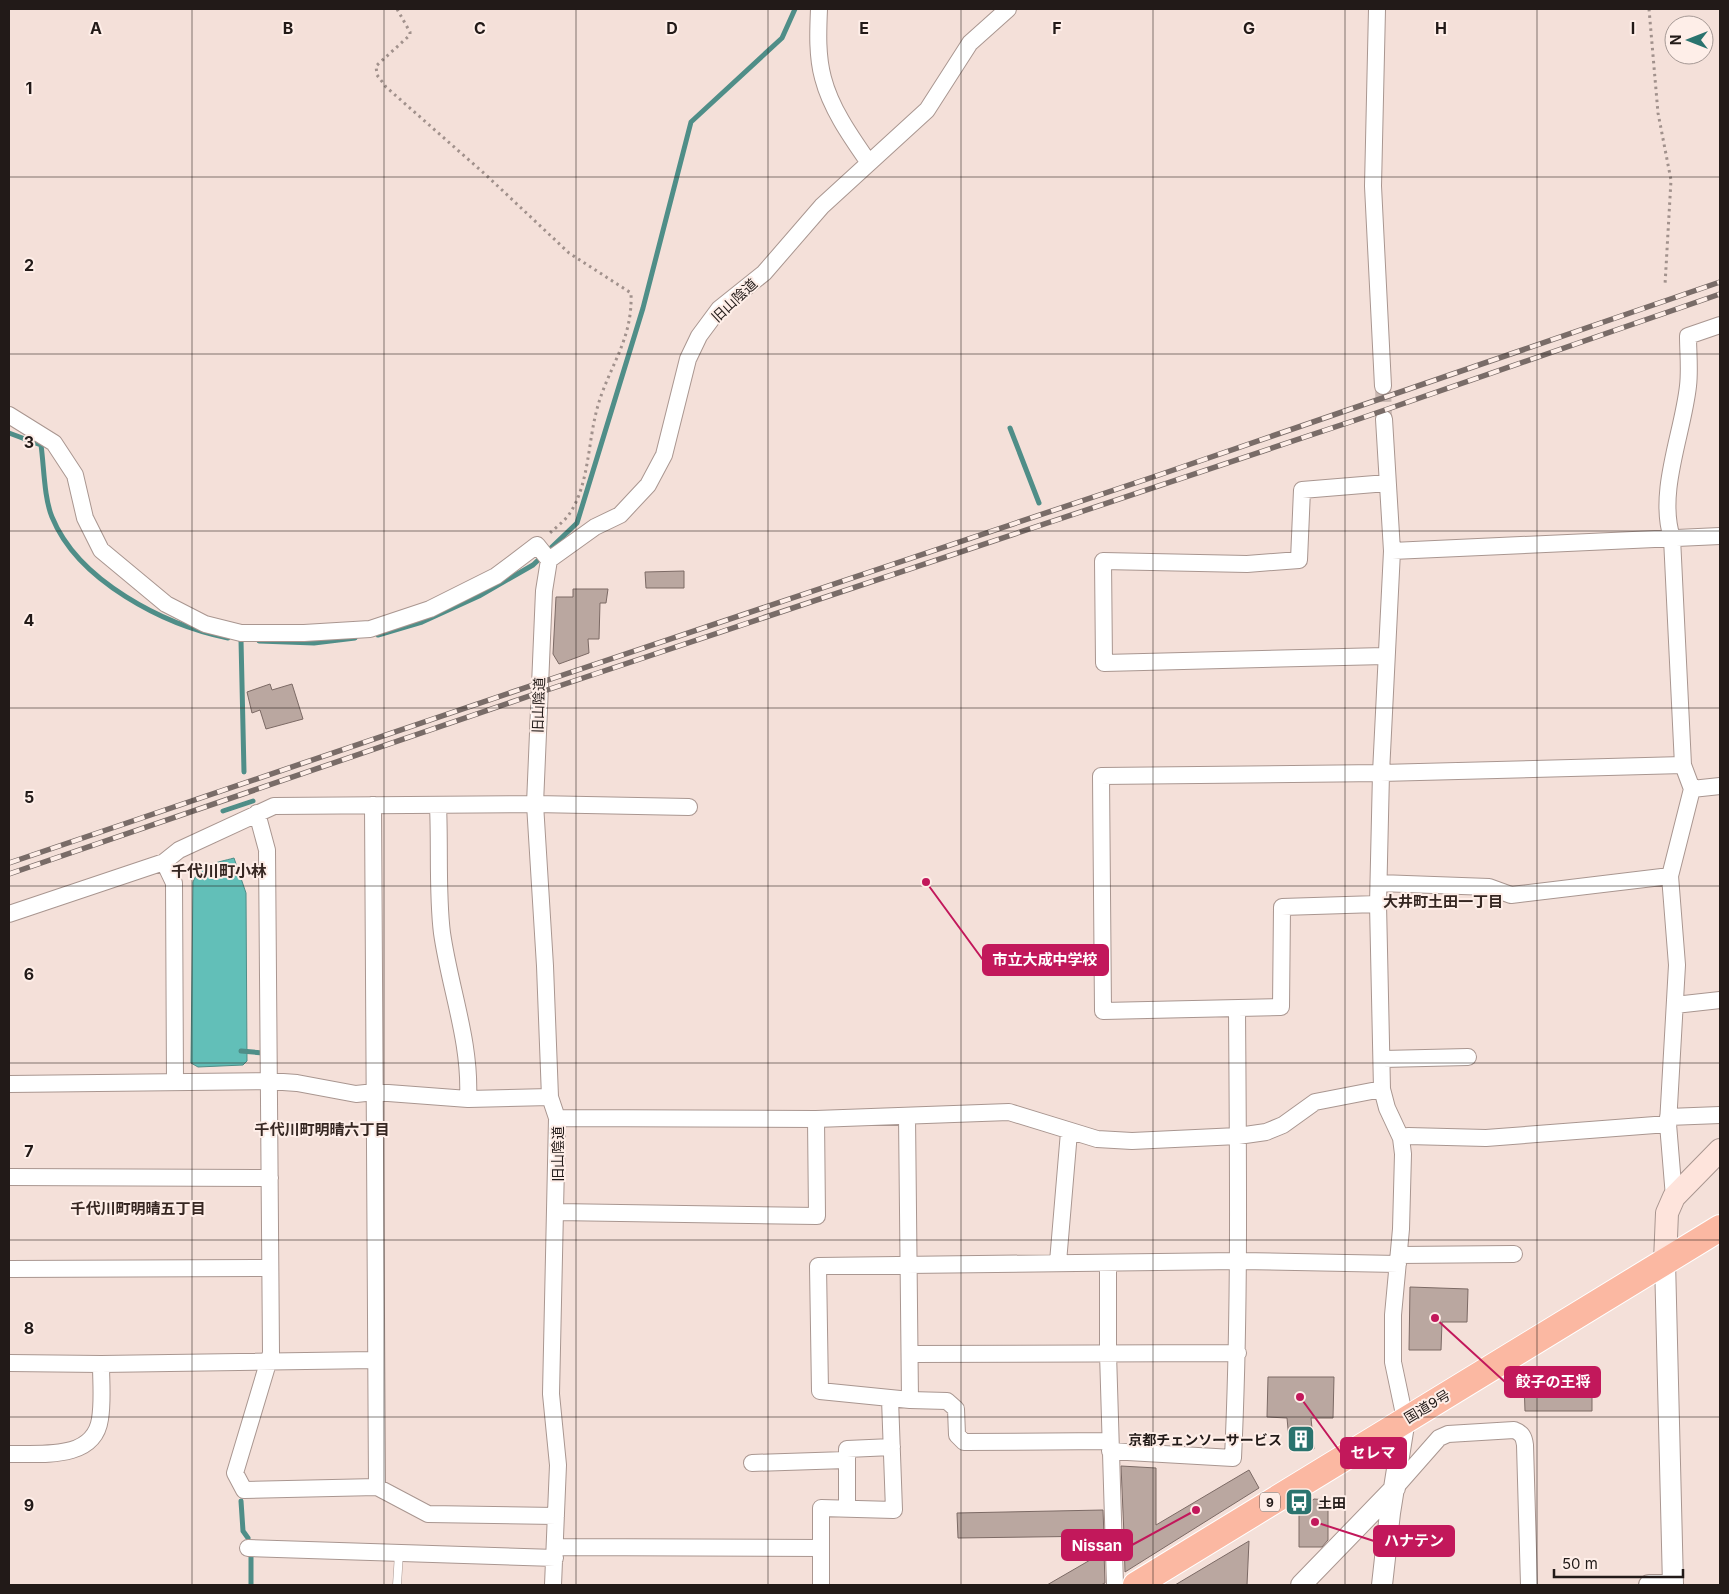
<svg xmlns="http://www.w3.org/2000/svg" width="1729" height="1594" viewBox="0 0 1729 1594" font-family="Inter,'Noto Sans JP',sans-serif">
<rect width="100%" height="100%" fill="#f4e0d9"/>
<path fill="#62bfb8" stroke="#4f8e88" d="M234,858L246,893L247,1061L243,1065L198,1067L191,1063L193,882C200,864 216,863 234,858Z"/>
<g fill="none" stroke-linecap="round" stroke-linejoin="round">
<path stroke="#4f8e88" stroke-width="5" d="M1010,428L1039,503
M9,433L41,445C44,466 44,498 52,517C78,581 164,625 228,638
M378,635L422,622L479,596L533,565L577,523L643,308L691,122L782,38L795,9
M241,640L244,772
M259,641L314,643L355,638
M223,811L253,801
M241,1051L263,1053
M241,1501L243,1531L248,1538
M251,1555V1585"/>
</g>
<path fill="#baa7a0" stroke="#7c6a65" d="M684,571V588H646L645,572Z
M573,589H608L606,603H600L599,639H588L589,653L559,664L553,654L556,597H573Z
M270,684L272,690L292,684L303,719L266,729L260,710L252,713L247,692Z
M1410,1287L1468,1289L1467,1322H1442L1441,1350H1409Z
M1268,1377H1334L1333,1418H1311L1314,1449L1290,1451L1287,1418L1267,1417Z
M1524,1382H1592V1411H1525Z
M1121,1466L1156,1468V1525L1249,1470L1259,1488L1125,1572L1124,1540L1133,1535H1124Z
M1314,1499L1328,1500V1540L1322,1547H1299V1510Z
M1103,1510L1104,1536L958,1538L957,1513Z
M1249,1541L1247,1585H1175Z
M1104,1552L1105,1583L1101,1585H1047Z"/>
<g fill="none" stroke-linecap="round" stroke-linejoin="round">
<path stroke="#cab8b2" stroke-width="16" stroke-dasharray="16 8" stroke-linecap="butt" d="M1383,386L1384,419"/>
<g stroke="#a99690" stroke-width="9">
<path id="service" d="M397,1585L399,1553"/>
</g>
<g stroke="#a99690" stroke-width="18">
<path id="minor" d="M819,9C818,32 817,56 823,78C831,109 851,137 869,163
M1377,9L1373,186L1383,386
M9,415L54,443L75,475L85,518L101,550L166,604L205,624L241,633H304L370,629L430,609L496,576L537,545L549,560
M1384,419L1392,551L1381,773L1378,904L1382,1089L1387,1108L1401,1138L1403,1154L1401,1229L1393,1315V1362L1405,1419
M1392,551L1720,536
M1385,656L1104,663L1103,561L1247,564L1299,560L1302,490L1387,483
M1692,789L1720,786
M373,805L377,1487
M438,806C440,846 437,894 442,933C450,989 471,1042 468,1099
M257,813L267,850L271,1353L235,1473L244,1490L377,1487L428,1514L556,1516
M164,862L174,883L175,1082
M1379,883L1489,887L1511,895L1670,876
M1378,904L1282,907L1281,1007L1103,1011L1101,776L1381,773L1683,765
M9,914L164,862L179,850L274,806L535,804L689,807
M1675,1005L1720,1000
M1383,1059L1468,1057
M9,1084L269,1081L297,1083L356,1094L375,1092L468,1099L550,1097
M907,1116L910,1400
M1668,1117L1720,1115
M557,1118L816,1119L1009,1112L1097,1139L1132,1141L1238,1136L1266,1132L1283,1125L1315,1102L1382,1089
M1401,1138L1408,1136L1486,1138L1668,1124
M9,1177L270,1178
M1674,1197L1668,1124L1677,965L1670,876L1692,789L1683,765L1672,538C1657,492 1683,433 1688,386C1690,369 1688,352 1688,336L1720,325
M557,1212L817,1216L816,1119
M1399,1255L1514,1254
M1058,1262L1069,1132
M1108,1263V1353L1115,1585
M9,1269L270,1268
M910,1354L1238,1353
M9,1363L101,1364L375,1360
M1110,1441L964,1442L957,1435L956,1409L947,1401L910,1400L820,1391L818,1266L1239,1261L1398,1264
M1110,1451L1233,1458C1240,1308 1238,1159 1237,1009
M9,1454C40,1453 94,1461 100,1419C103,1401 101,1382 101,1364
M752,1463L846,1460
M1395,1488L1439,1438L1448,1434L1514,1430C1522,1433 1524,1437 1525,1445L1529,1585
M847,1508V1449L892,1447
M555,1547L821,1548V1585
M248,1548L555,1558
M821,1548V1508L894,1510L890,1399
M553,1585L558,1465L551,1394L557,1118L550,1097L545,966L535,804L544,591L549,560L595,527L620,515L648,485L664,455L688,359L699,336L719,309L764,273L822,206L927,110L970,43L1008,9"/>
</g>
<g stroke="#a99690" stroke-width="22">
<path id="tertiary" d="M1665,1261L1673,1585
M1301,1585L1395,1488
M1382,1585L1390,1513L1405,1419
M1649,1585H1673"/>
</g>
<g stroke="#a99690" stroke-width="24">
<path id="secondary" d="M1665,1261L1667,1213L1674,1197L1720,1150"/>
</g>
<g stroke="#fff" stroke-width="28">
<path id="trunk" d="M1136,1585L1720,1228"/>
</g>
<path stroke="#a1918c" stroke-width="3" stroke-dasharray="2.5 4" stroke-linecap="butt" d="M397,9L410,32V35L376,66L377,75L386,87L486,175L569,253L631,293C633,341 608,367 597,409C588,442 589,484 570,513C565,521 555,528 548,535
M1649,9L1658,113L1671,180L1665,285"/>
<use href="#service" stroke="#fff" stroke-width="8"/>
<use href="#minor" stroke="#fff" stroke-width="16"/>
<use href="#tertiary" stroke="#fff" stroke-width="20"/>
<use href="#secondary" stroke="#fee4dc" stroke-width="22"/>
<use href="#trunk" stroke="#fbb8a2" stroke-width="26"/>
<g stroke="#796c68" stroke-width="5.5">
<path id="rail" d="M9,863L539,683L1153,477L1720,282
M9,874L538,693L1356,420L1720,294"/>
</g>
<use href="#rail" stroke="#feeee8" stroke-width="4" stroke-dasharray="11" stroke-linecap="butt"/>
</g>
<path fill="none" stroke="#221a18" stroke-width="1" stroke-opacity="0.55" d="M192,9V1585M384,9V1585M576,9V1585M768,9V1585M961,9V1585M1153,9V1585M1345,9V1585M1537,9V1585M9,177H1720M9,354H1720M9,531H1720M9,708H1720M9,886H1720M9,1063H1720M9,1240H1720M9,1417H1720"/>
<defs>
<g id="building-square" transform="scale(1.4375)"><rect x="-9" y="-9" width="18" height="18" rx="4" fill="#2a736e" stroke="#feeee8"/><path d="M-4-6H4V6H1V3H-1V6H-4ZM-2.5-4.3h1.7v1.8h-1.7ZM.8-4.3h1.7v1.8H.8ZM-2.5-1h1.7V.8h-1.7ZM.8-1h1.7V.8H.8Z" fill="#fff"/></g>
<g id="bus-square" transform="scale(1.4375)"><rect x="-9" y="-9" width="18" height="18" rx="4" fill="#2a736e" stroke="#feeee8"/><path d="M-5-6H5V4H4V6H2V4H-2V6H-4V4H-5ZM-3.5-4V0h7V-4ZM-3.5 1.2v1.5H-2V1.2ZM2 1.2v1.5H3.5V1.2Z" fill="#fff"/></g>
</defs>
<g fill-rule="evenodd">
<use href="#building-square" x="1301" y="1439"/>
<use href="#bus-square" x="1299" y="1502"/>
</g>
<g text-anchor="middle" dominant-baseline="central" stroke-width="4" stroke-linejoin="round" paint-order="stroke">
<rect fill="#feeee8" stroke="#645a56" stroke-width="1" x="1260" y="1492.5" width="20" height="19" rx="4"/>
<g font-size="12" font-weight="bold" fill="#221a18">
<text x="1270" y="1502">9</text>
</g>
<g font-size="14" fill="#221a18" stroke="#feeee8">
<text transform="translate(734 300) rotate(-43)">旧山陰道</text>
<text transform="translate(538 705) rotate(-88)">旧山陰道</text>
<text transform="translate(557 1154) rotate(-90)">旧山陰道</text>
<text transform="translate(1427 1406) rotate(-31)">国道9号</text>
</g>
<g font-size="14" font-weight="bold" fill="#221a18" stroke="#feeee8" text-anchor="end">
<text x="1282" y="1439">京都チェンソーサービス</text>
<text x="1318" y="1502" text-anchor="start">土田</text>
</g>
<g font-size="15" font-weight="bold" fill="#362722" stroke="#feeee8">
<text x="1443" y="901">大井町土田一丁目</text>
<text x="322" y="1129">千代川町明晴六丁目</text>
<text x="138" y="1208">千代川町明晴五丁目</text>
</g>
<g font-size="16" font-weight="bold" fill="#362722" stroke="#feeee8">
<text x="219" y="871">千代川町小林</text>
</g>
</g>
<g font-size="16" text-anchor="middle" font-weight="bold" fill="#221a18" stroke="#feeee8" stroke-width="4" stroke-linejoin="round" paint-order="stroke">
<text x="96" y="34">A</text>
<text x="288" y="34">B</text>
<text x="480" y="34">C</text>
<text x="672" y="34">D</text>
<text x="864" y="34">E</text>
<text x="1057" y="34">F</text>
<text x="1249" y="34">G</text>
<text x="1441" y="34">H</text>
<text x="1633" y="34">I</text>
<text x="29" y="94">1</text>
<text x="29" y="271">2</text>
<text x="29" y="448">3</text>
<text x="29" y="626">4</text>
<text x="29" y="803">5</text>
<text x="29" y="980">6</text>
<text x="29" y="1157">7</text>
<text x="29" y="1334">8</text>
<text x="29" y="1511">9</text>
</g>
<path fill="none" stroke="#c2185b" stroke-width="2" d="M926 882L983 960M1435 1318L1505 1382M1300 1397L1341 1453M1315 1522L1374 1541M1196 1510L1132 1545"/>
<g fill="#c2185b" stroke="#feeee8" stroke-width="2">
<circle cx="926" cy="882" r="5"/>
<circle cx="1435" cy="1318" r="5"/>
<circle cx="1300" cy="1397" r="5"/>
<circle cx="1315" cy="1522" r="5"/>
<circle cx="1196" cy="1510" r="5"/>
</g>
<g fill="#c2185b" stroke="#c2185b" stroke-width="2">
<rect x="983" y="945" width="125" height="30" rx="5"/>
<rect x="1505" y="1367" width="95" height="30" rx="5"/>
<rect x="1341" y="1438" width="65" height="30" rx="5"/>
<rect x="1374" y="1526" width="80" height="30" rx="5"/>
<rect x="1062" y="1530" width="70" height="30" rx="5"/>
</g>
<g font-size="15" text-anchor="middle" font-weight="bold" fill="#fff">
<text x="1045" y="965">市立大成中学校</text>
<text x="1553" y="1387">餃子の王将</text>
<text x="1373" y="1458">セレマ</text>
<text x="1414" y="1546">ハナテン</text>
<text x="1097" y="1551">Nissan</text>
</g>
<rect width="1729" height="1594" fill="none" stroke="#221a18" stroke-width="20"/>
<g transform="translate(1689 40) rotate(270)"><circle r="24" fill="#feeee8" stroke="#a69995"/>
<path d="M0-4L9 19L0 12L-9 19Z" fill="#2a736e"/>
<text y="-8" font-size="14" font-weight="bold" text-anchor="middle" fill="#221a18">N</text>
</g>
<path d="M1554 1569v8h129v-8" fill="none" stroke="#221a18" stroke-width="2.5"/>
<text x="1562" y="1569" font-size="15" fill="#221a18" stroke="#feeee8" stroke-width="4" paint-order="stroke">50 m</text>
</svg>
